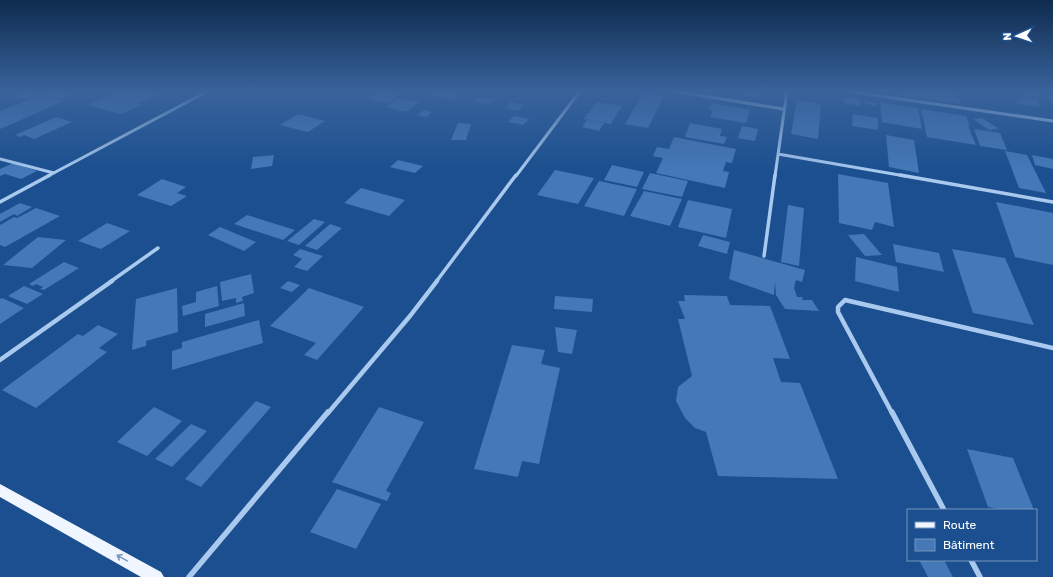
<svg xmlns="http://www.w3.org/2000/svg" width="1053" height="577" viewBox="0 0 1053 577" font-family="Rubik,sans-serif">
<rect width="100%" height="100%" fill="#1b4f8f"/>
<path fill="#4478b7" d="M23,91H79L60,99L39,94L26,99L12,96Z
M119,91H170L162,95L159,94L137,104L141,105L121,114L87,105Z
M378,91H404L388,103L368,98Z
M414,91H463L452,100Z
M742,91H763L761,98L741,95Z
M879,91H956L961,104L879,92Z
M1021,91H1038L1041,98L1023,95Z
M643,93L664,96L648,128L625,124Z
M1046,93L1053,94V106Z
M40,95L64,101L0,129V111Z
M479,97L495,100L489,105L473,102Z
M843,97L860,99V106L844,103Z
M1023,97L1038,100L1040,107L1015,103Z
M399,98L419,102L406,112L386,107Z
M797,100L821,104L818,139L791,134Z
M864,100L877,103L876,106L863,103Z
M511,102L524,105L518,111L505,108Z
M596,102L622,106L611,124L584,119Z
M880,102L918,108L922,129L882,122Z
M712,103L750,110L746,123L710,117L713,110L709,109Z
M921,109L966,116L970,127L968,126L976,145L927,137Z
M424,110L432,112L426,117L417,115Z
M298,114L325,121L308,132L280,125Z
M853,114L878,118V130L852,126Z
M514,116L529,119L523,125L508,122Z
M56,117L72,122L34,139L24,135L21,137L15,135Z
M982,118L999,129L989,130L973,119Z
M587,120L604,123L599,131L582,127Z
M458,123L471,124L466,140H451Z
M690,123L722,129L720,136L727,137L724,144L685,137Z
M742,126L758,129L755,141L738,138Z
M974,129L1000,133L1007,150L980,146Z
M886,135L914,140L919,173L889,167Z
M674,137L736,149L732,163L726,162L723,171L729,172L725,188L656,173L663,158L653,156L657,147L669,149Z
M1005,151L1027,155L1046,193L1019,188Z
M274,155L272,166L251,169L253,157Z
M1032,155L1053,159V169L1035,165Z
M398,160L423,166L415,173L390,167Z
M13,163L37,171L21,179L5,174L0,176V169Z
M612,165L644,172L637,187L604,180Z
M555,170L594,178L578,204L537,195Z
M650,173L688,181L682,197L642,189Z
M838,174L888,183L894,227L875,222L872,230L839,223Z
M162,179L186,187L177,193L187,196L171,206L137,195Z
M599,181L637,189L624,216L584,206Z
M361,188L405,200L389,216L344,203Z
M644,191L682,199L670,226L630,216Z
M688,200L732,209L726,238L678,227Z
M996,202L1053,213V265L1015,257Z
M20,203L32,207L17,216L14,214L0,222V214Z
M788,205L804,208L799,266L781,262Z
M36,208L60,216L5,247L0,245V225L14,217L17,218Z
M247,215L295,230L283,240L234,224Z
M314,219L325,222L299,245L287,241Z
M107,223L130,231L101,249L78,241Z
M330,224L342,228L317,250L305,246Z
M220,227L256,242L244,251L208,235Z
M864,234L882,255L865,256L848,235Z
M703,235L730,242L727,254L698,246Z
M38,237L66,240L32,268L3,265Z
M893,244L939,253L944,272L896,262Z
M300,249L323,256L307,271L294,267L302,259L293,255Z
M952,249L1005,258L1034,325L973,313Z
M734,250L805,270L802,282L796,280L794,288L797,297H803L802,300H812L819,311L785,309L776,295L775,282L774,295L729,279Z
M856,257L897,267L899,292L855,281Z
M64,262L79,268L44,290L40,289L43,287L36,284L33,286L29,284Z
M251,274L254,293L242,297L243,301L236,303V298L222,301L220,282Z
M288,281L300,285L292,292L280,288Z
M24,286L43,294L27,304L8,296Z
M217,286L219,306L183,316L182,306L196,302V292Z
M177,288L178,332L146,341V346L132,350L136,299Z
M309,288L364,307L317,360L304,355L316,343L270,326Z
M684,295L727,296L730,305L770,306L790,359L773,358L781,382L800,383L838,479L718,476L706,432L695,428L685,418L676,401L678,387L692,376L678,319H685L678,301H685Z
M555,296L593,299L592,312L554,309Z
M2,298L24,308L0,324V299Z
M244,303L245,316L205,327V314Z
M259,320L263,343L172,370V351L182,348V342Z
M98,325L118,334L99,348L107,352L36,408L2,390L78,334L83,336Z
M555,327L577,330L572,354L558,352Z
M512,345L545,350L541,364L560,368L539,464L522,461L518,477L474,469Z
M256,401L271,407L201,487L185,479Z
M154,407L182,421L147,456L117,442Z
M379,407L424,422L386,491L391,493L387,501L332,482Z
M191,424L207,431L172,467L155,459Z
M967,449L1013,458L1034,510H1004L988,507Z
M337,489L381,504L356,549L310,532Z
M919,560H944L953,577H928Z"/>
<g fill="none" stroke-linecap="round" stroke-linejoin="round">
<path stroke="#a9c9ee" stroke-width="3" d="M674,91L783,109
M846,91L1053,121
M778,154L905,176
M0,159L54,173
M48,176L208,91
M516,176L580,91
M775,176L787,91"/>
<path stroke="#a9c9ee" stroke-width="3.5" d="M900,175L1053,202
M0,202L50,175
M764,256L775,175
M110,282L158,248
M436,282L516,175"/>
<path stroke="#a9c9ee" stroke-width="4.5" d="M0,360L112,281
M328,413L410,316L437,281
M892,413L838,312V307L845,300L1053,348"/>
<path stroke="#a9c9ee" stroke-width="5.5" d="M892,412L944,510
M971,560L980,577
M189,577L328,412"/>
<path fill="#f0f6ff" fill-rule="evenodd" d="M0,484L161,572L164,577H141L0,497Z"/>
</g>
<defs><path id="oneway-shaft" d="M-6 0H5M1.5-3L5.5 0L1.5 3" fill="none" stroke-width="1.6" stroke-linecap="round" stroke-linejoin="round"/></defs>
<use stroke="#7b9ac1" href="#oneway-shaft" transform="translate(122 558) rotate(-151)"/>
<linearGradient id="sky" x2="0" y2="1"><stop stop-color="#0f2b4f"/><stop offset="0.53" stop-color="#39639b"/><stop offset="1" stop-color="#39639b" stop-opacity="0"/></linearGradient>
<rect width="1053" height="172" fill="url(#sky)"/>
<rect x="907" y="509" width="130" height="52" fill="#1b4f8f" stroke="#7695bc"/>
<rect x="915" y="522" width="20" height="6" fill="#f0f6ff" stroke="#7695bc"/>
<text x="943" y="529" font-size="12" fill="#ffffff">Route</text>
<rect x="915" y="539" width="20" height="12" fill="#4478b7" stroke="#7695bc"/>
<text x="943" y="549" font-size="12" fill="#ffffff">Bâtiment</text>
<g transform="translate(1017 36) rotate(267)" stroke="#1b4f8f" stroke-width="3" paint-order="stroke">
<path d="M0-3L7 15L0 10L-7 15Z" fill="#ffffff"/>
<text y="-6" font-size="11" font-weight="bold" text-anchor="middle" fill="#ffffff">N</text>
</g>
</svg>
